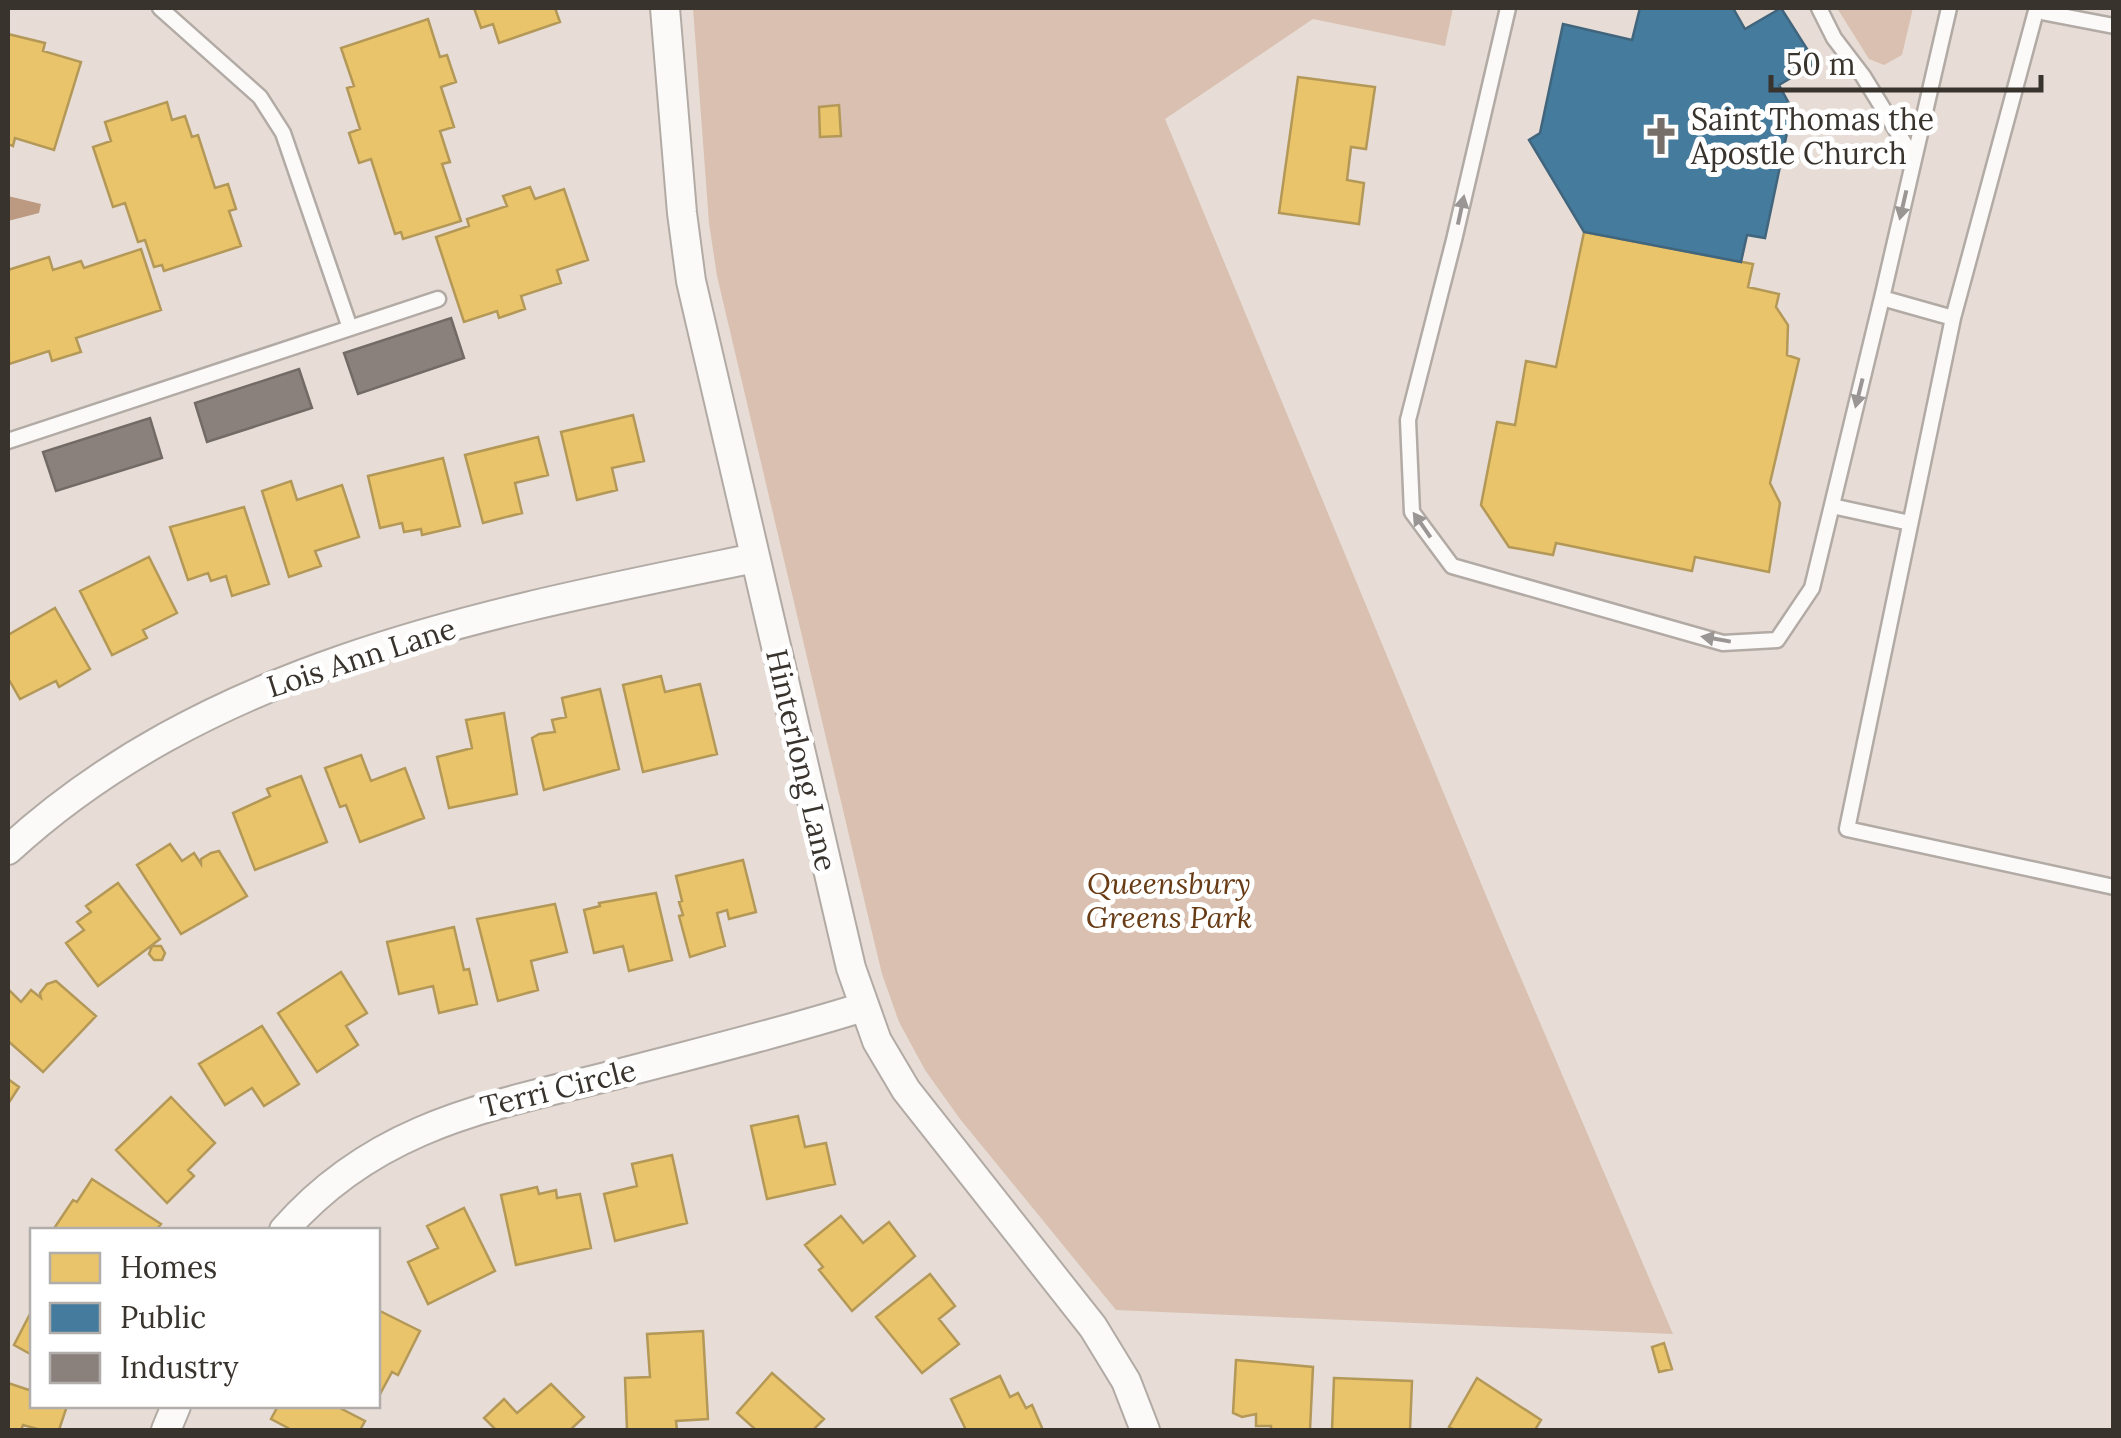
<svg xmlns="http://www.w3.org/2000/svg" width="2121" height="1438" viewBox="0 0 2121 1438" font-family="Lora,serif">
<rect width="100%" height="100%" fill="#e7ddd6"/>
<path fill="#d9c0b0" d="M693,8H1453L1445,46L1313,19L1165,119L1497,922L1673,1334L1116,1310L960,1119L925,1070L899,1022L882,974L864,899L717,276L709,223Z
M1837,8H1913L1902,55L1884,65L1869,59Z"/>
<path fill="#bc9981" d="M8,196L41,204L39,213L8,221Z"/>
<path fill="#e9c46a" stroke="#b49858" stroke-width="2.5" d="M474,8H555L560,22L499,43L493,24L481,28Z
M428,19L440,57L447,55L456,82L441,87L454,127L440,131L450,162L442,164L461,221L403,239L401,232L395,234L371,159L359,163L349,133L360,129L347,88L354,86L341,48Z
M8,34L45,43L43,51L81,62L54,150L15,138L13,146L8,144Z
M1298,77L1375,87L1366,149L1351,147L1347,180L1364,183L1359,224L1279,213Z
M167,102L172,120L185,116L192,137L198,135L215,188L228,184L236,209L229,211L241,246L164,271L162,265L154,267L145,240L138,242L125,203L113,207L93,147L111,141L105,122Z
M839,105L841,136L820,137L819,107Z
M530,187L535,199L564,189L588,260L557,270L561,283L521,296L525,309L499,318L497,311L464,322L436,237L469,226L467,219L507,206L503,196Z
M1584,232L1753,264L1748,287L1779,294L1776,307L1788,325L1787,355L1799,359L1770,483L1780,503L1769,572L1695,557L1692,571L1556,543L1553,555L1509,547L1481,505L1497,422L1515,425L1526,361L1556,367Z
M141,249L161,310L76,338L81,352L52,361L49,351L9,364L8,270L49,257L53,270L81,261L84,268Z
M633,415L644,461L612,468L617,490L577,500L561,432Z
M538,437L548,475L515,483L522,513L483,523L465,455Z
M443,458L460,526L422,535L421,529L404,532L402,523L380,528L368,476Z
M291,481L297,500L342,485L359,537L315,551L321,566L289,577L262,491Z
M244,507L269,584L232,596L226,576L211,581L208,573L188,580L170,527Z
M149,557L177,613L143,630L147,638L112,655L80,591Z
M55,608L90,669L59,687L56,681L20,699L8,678V635Z
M661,676L665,692L700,684L717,754L643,772L623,685Z
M600,689L619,769L544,790L532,738L539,734L555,732L552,720L566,717L562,698Z
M504,713L517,794L449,808L437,757L472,748L466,720Z
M361,755L371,781L405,768L424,818L360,842L346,805L340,807L325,768Z
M301,776L327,842L255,870L233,813L270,796L267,789Z
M170,844L182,861L194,853L201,864V859L211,853L219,851L247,896L181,934L137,865Z
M743,860L756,912L729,919L727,910L717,913L725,946L690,957L679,916L683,915L679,902L682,901L676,876Z
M118,883L160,939L98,986L66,943L84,930L77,922L91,912L86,906Z
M656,893L672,960L629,971L623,946L594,953L584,910L600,906L599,903Z
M555,904L567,952L531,961L538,990L498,1001L477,919Z
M454,927L464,970L469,969L477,1004L439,1013L433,986L399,994L387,942Z
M152,946H161L165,953L162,960H154L149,954Z
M341,972L367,1013L346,1026L358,1045L317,1072L278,1013Z
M56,981L96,1016L43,1072L8,1041V989L21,1002L31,990L41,998L40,993L47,984Z
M262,1026L299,1084L264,1106L252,1088L225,1105L199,1064Z
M8,1079L19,1087L8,1104Z
M171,1097L215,1143L188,1170L194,1176L167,1203L116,1150Z
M798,1116L805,1147L826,1143L835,1184L767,1199L751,1126Z
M672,1155L687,1223L615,1241L604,1194L637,1186L632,1164Z
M92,1179L161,1224L156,1230H53L73,1200L77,1202Z
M537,1187L539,1194L556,1190L557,1198L580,1194L591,1248L516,1265L501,1195Z
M464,1208L495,1271L428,1304L408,1262L438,1248L427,1226Z
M841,1216L863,1243L889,1222L915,1256L852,1311L819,1270L823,1267L805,1245Z
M930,1274L955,1306L939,1319L959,1344L922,1373L876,1317Z
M32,1310V1355L14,1345Z
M378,1310L420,1331L398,1375L392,1372L379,1396Z
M703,1331L708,1419L676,1421L677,1430H627L625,1378L650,1377L647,1334Z
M1664,1343L1672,1369L1659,1372L1652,1347Z
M1236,1360L1313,1367L1310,1430H1271V1426H1256V1414L1242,1417L1233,1413Z
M772,1373L824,1419L813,1430H756L737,1413Z
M1000,1376L1010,1397L1018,1393L1026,1408L1032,1405L1043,1430H966L951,1399Z
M1334,1378L1412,1381L1410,1430H1332Z
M1477,1378L1541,1420L1535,1430H1455L1449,1427Z
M8,1383L29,1390L32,1386V1406H67L59,1430H41L23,1425L21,1430H8Z
M551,1384L584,1417L570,1430H496L484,1418L504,1399L517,1413Z
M278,1406H336L365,1421L360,1430H287L288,1428L271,1419Z"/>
<path fill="#457b9d" stroke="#41657c" stroke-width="2.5" d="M1640,8H1733L1745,29L1781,8L1816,63L1779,85L1792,109L1765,238L1747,235L1741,262L1584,232L1529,140L1540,133L1563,24L1632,40Z"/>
<path fill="#8a817c" stroke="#726a65" stroke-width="2.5" d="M451,318L464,358L358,394L344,353Z
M299,369L312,408L207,442L195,403Z
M150,418L162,458L56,491L43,452Z"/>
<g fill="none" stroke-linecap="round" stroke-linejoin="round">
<g stroke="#b2aaa4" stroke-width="19">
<path id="service" d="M160,8L260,97L283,133L350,328
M1508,8L1454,240L1408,420L1412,512L1452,566L1723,643L1777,640L1812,588L1882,298
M1819,8L1834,38L1863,76L1914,159
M1949,8L1882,298L1953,318
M2114,26L2036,11L1953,318L1847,829L2114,887
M8,441L438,299
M1832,506L1910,523"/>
</g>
<g stroke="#b2aaa4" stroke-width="32">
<path id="minor" d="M665,8L682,213L691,281L851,968L877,1041L906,1090L1093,1327L1126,1381L1145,1430
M8,850C213,662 492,612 755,558
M284,1230C375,1126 486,1107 614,1075C697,1053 781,1033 863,1007
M166,1430L176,1406"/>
</g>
<use href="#service" stroke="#fbfaf9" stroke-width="14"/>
<use href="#minor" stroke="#fbfaf9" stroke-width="28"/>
</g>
<defs><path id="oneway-solid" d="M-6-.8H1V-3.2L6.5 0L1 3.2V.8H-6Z" transform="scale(2.5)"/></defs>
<g fill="#9a9694">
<use href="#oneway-solid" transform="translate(1903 205) rotate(103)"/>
<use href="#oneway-solid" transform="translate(1461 210) rotate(-78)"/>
<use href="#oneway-solid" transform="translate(1859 393) rotate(104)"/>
<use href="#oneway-solid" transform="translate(1422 525) rotate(-125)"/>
<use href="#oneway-solid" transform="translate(1716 639) rotate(-170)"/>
</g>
<defs>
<g id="church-bare" transform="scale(3)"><path d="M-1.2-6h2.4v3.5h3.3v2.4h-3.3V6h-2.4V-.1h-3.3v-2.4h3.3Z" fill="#766e69" stroke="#fff" stroke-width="2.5" paint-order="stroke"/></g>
</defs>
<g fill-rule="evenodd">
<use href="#church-bare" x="1661" y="136"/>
</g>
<g text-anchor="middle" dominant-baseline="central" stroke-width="10" stroke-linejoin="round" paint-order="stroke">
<g font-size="30" fill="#39332e" stroke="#fff" text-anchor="start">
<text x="1691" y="119">Saint Thomas the<tspan x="1691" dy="34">Apostle Church</tspan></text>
</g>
<g font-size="30" fill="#39332e" stroke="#fff">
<text transform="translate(361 657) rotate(-18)">Lois Ann Lane</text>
<text transform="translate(802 760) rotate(77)">Hinterlong Lane</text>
<text transform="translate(558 1088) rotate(-14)">Terri Circle</text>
</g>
<g font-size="30" font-style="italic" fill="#683b15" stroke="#fff">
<text x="1169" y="883">Queensbury<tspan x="1169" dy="34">Greens Park</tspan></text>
</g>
</g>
<rect width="2121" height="1438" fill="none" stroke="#39332e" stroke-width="20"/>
<rect x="30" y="1228" width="350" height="180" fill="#ffffff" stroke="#b0adab" stroke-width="2.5"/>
<rect x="50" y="1253" width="50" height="30" fill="#e9c46a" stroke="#b0adab" stroke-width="2.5"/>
<text x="120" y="1278" font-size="30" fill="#39332e">Homes</text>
<rect x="50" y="1303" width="50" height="30" fill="#457b9d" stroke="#b0adab" stroke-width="2.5"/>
<text x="120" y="1328" font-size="30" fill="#39332e">Public</text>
<rect x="50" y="1353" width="50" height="30" fill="#8a817c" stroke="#b0adab" stroke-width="2.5"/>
<text x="120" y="1378" font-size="30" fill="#39332e">Industry</text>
<path d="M1771 75v15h270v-15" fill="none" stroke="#39332e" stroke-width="5"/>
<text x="1786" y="75" font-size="30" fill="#39332e" stroke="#ffffff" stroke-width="8" paint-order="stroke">50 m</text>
</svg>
